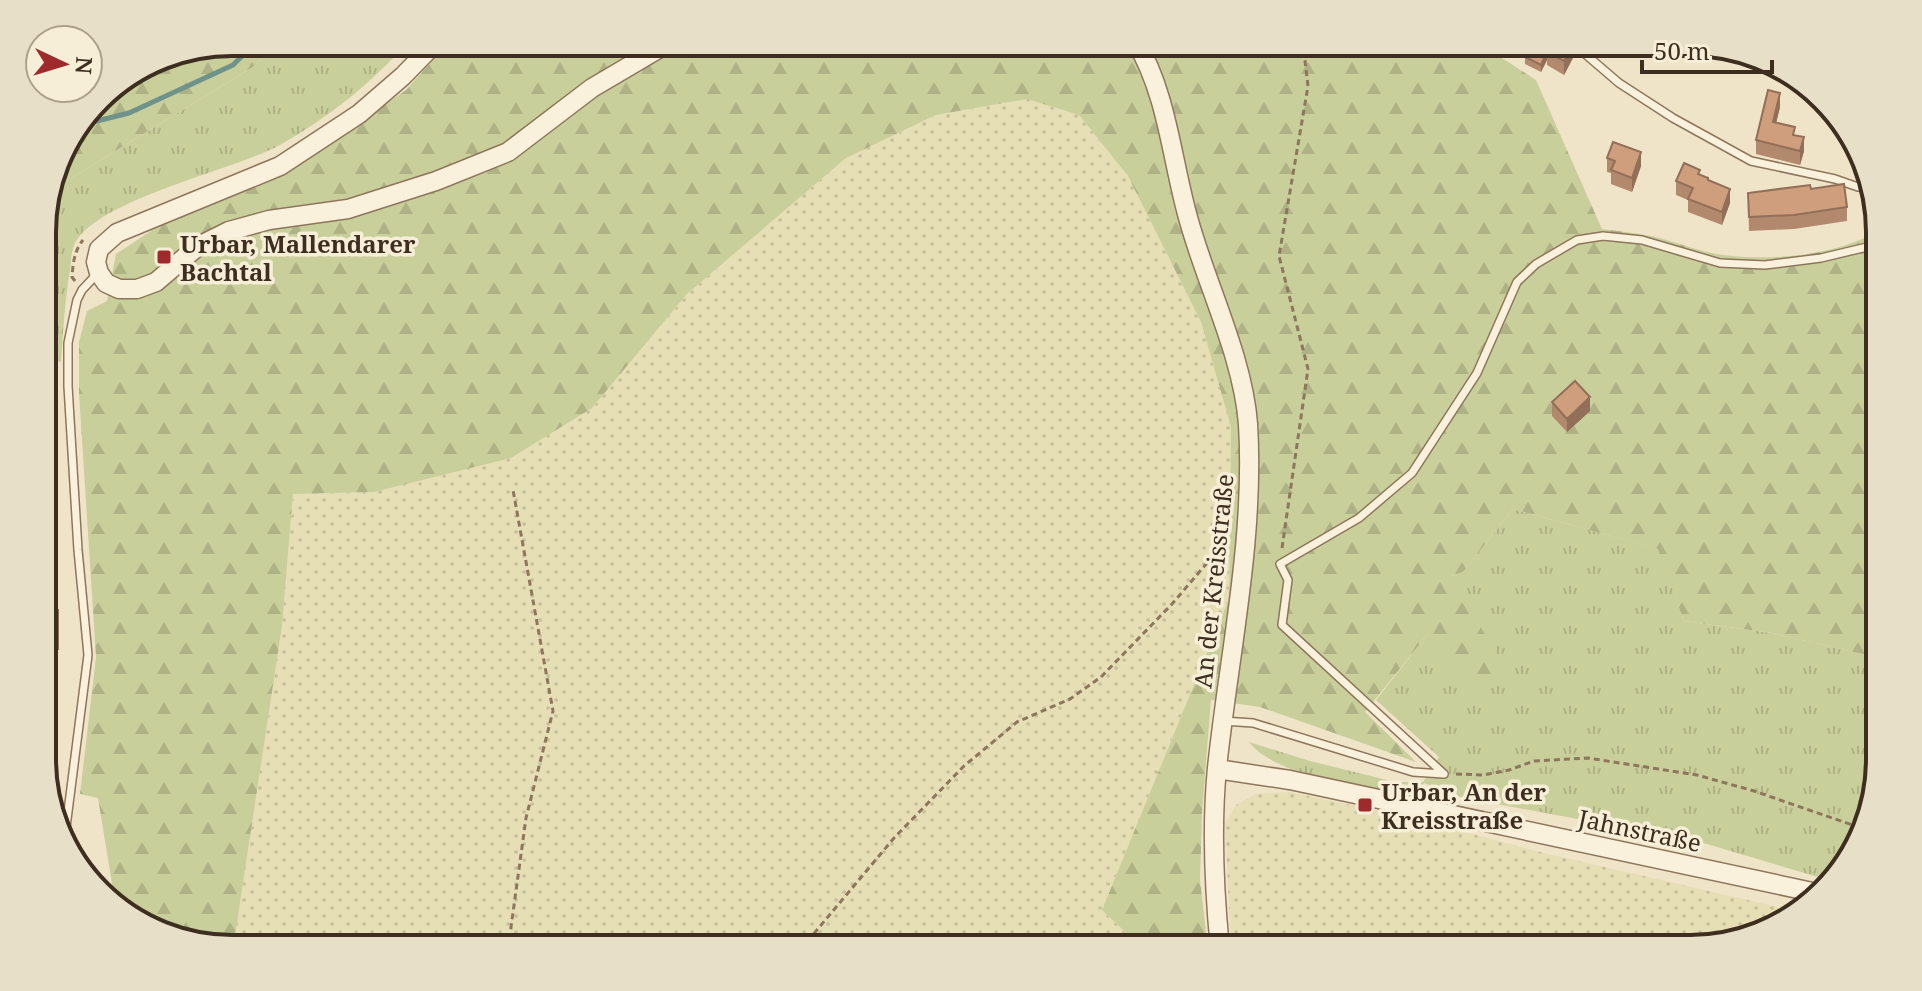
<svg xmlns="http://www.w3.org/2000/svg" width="1922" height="991" viewBox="0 0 1922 991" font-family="'Noto Serif',serif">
<defs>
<pattern id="farmland-dots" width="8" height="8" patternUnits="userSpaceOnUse" patternTransform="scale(2)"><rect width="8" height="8" fill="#e6deb5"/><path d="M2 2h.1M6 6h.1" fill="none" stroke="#c6bf9b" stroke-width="1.8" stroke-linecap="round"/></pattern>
<pattern id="grass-tufts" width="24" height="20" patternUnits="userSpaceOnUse" patternTransform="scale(2)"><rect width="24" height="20" fill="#c9cf9b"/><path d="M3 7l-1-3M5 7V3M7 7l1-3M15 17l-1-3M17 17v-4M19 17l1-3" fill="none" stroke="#aeb285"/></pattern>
<pattern id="forest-firs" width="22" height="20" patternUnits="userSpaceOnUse" patternTransform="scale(2)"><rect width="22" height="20" fill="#c9cf9b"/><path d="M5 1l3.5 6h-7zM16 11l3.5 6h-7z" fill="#aeb285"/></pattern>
</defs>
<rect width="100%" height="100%" fill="#f0e4c8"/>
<path fill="url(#farmland-dots)" d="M1027,99L1079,115L1128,176L1201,322L1231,427L1229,599L1102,910L1143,949H233L282,626L293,494L374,492L592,408L687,294L846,158L937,115Z
M1289,792L1408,817L1544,853L1800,912L1796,917L1702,949H1231L1225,824L1236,805L1255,794Z"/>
<path fill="url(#grass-tufts)" d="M278,42H408C372,83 328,118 280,145C235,170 91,201 74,246C71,253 71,263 70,270C65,301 63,331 61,362L43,359L42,219L50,191L256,65Z
M1513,509L1659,549L1684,621L1772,633L1880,658V760L1861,843L1828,880L1700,842L1460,797L1424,783L1415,802C1372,792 1275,776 1249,742L1310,761L1395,782H1423L1439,757L1376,700L1428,634L1451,576L1463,572Z"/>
<path fill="url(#forest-firs)" d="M232,42H278L256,65L50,191L61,148L106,89L160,56Z
M449,42H1484L1488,49L1536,80L1602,229C1619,231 1635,233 1651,236C1675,241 1699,252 1723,255C1772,261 1835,256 1878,231L1880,658L1772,633L1684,621L1658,549L1513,509L1463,572L1451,576L1508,674L1477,697L1428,634L1365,712L1416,762L1260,707L1211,700L1202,813L1200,880L1208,949H1143L1102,910L1229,599L1231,427L1201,322L1128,176L1079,115L1027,99L936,115L846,158L687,294L592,408L511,458L374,492L293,494L282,626L233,949L148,930L115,902L98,798L80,794L96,657L79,394V342L87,311L107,301L116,254L166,221L289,171L406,90Z"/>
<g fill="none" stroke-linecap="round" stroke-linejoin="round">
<path stroke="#6f938a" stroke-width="5" d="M82,122L97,121L129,113L233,65L256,42"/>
<g stroke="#8d765c" stroke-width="10">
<path id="service" d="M1580,42L1584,53L1619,83L1673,118L1751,161L1835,179L1858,187
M1223,721L1253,723L1413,772L1444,774
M1444,774L1282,625L1288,580L1280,564L1359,518L1412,473L1477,373L1517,282L1536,264L1577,240L1603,236L1642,240L1720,263L1765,265L1821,258L1867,247L1879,240
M65,835L88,655L78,550L68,386V343L77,300L82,290L97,274"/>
</g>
<g stroke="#8d765c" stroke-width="21">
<path id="tertiary" d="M436,42L403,76L359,114L280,166L117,233L99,249L96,262L99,273L106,283L119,289H137L156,282L197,247L229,231L269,220L348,209L436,181L508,152L592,88L670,42
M1136,42C1168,95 1172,163 1189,221C1207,286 1243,357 1248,424C1255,539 1229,654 1217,768C1211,829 1214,888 1220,949
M1217,769L1290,780L1817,893"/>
</g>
<path stroke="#8d765c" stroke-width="3" stroke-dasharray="6 4" stroke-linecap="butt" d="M75,281L72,277C73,264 74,251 83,240
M1282,548L1308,369L1279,256L1308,86L1305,61L1298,42
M1456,774L1483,775L1509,770L1534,761L1588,758L1697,775L1754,791L1864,829
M75,844L82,853L84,877
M508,949L526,818L553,711L513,490
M801,949L894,838L964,766L1017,722L1070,699L1101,677L1172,604L1213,556L1228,555"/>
<use href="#service" stroke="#faf1dc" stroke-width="7"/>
<use href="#tertiary" stroke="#faf1dc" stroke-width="18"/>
</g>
<path fill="#b2896c" d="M1575,42V54L1564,75L1547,65V60L1541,72L1525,64V57L1549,47Z
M1588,42H1623L1615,56Z
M1713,47L1739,53L1735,61Z
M1780,107L1776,123L1804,151L1800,165L1756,154V140Z
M1607,158L1641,166L1632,192L1611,184V173L1607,172Z
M1700,174L1708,181L1730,203L1722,225L1688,212V200L1676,195V181Z
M1811,189L1847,207V221L1794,229L1749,231L1748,193Z
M1552,402L1590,411L1567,432L1552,416Z
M43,553L45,578L44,610H58V663H43Z"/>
<path fill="#916f58" d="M1574,42L1575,54L1564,75V61Z
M1615,42H1623L1615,56Z
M1547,53V60L1541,72V65Z
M1780,93V107L1773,136V122Z
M1804,137V151L1800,165V151Z
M1641,152V166L1632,192V178Z
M1730,189V203L1722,225V212Z
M1590,397V411L1567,432V419Z
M45,553V578L44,620V595Z"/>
<path fill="#cf9f7d" stroke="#916f58" stroke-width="2" d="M1533,42H1539L1549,47L1541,65L1525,57Z
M1552,42H1574L1564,61L1547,52Z
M1768,90L1780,93L1773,122L1795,127L1793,135L1804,137L1800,151L1756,140Z
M1613,142L1641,152L1632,178L1611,170L1615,161L1607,158Z
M1684,163L1700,170L1698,174L1708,178V180L1730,189L1722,212L1688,199L1693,188L1676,181Z
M1844,184L1847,207L1794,215L1749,217L1748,193L1810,185L1811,189Z
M1575,381L1590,397L1567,419L1552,402Z
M43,553H45L44,595H43Z
M43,610H58V649H43Z"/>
<g fill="#9e2a2b" stroke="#f7eed8" stroke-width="3">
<rect x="156" y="249" width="16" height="16" rx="4"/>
<rect x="1357" y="797" width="16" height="16" rx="4"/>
</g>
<g text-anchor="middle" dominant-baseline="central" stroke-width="7" stroke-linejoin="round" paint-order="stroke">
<g font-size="24" font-weight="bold" fill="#3d2e20" stroke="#f7eed8" text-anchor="start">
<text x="180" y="243">Urbar, Mallendarer<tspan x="180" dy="28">Bachtal</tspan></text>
<text x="1381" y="791">Urbar, An der<tspan x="1381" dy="28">Kreisstraße</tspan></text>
</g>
<g font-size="24" fill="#3d2e20" stroke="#f7eed8">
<text transform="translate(1213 581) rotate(-84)">An der Kreisstraße</text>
<text transform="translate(1640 830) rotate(12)">Jahnstraße</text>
</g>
</g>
<path d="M0 0H1922V991H0ZM232 56H1690A176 176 0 0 1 1866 232V759A176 176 0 0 1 1690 935H232A176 176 0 0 1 56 759V232A176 176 0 0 1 232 56Z" fill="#e8dfc9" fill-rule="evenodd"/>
<path fill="none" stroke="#3d2e20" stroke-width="4" d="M232 56H1690A176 176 0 0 1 1866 232V759A176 176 0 0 1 1690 935H232A176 176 0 0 1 56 759V232A176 176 0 0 1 232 56Z"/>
<g transform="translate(64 64) rotate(94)"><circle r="38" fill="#f7eed8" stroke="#ada18e" stroke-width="2"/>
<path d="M0-6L14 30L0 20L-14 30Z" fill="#9e2a2b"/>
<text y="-12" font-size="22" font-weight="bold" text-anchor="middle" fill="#3d2e20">N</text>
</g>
<path d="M1642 60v12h130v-12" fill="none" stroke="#3d2e20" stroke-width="4"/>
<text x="1654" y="60" font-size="24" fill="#3d2e20" stroke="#f7eed8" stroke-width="6" paint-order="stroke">50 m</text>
</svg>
